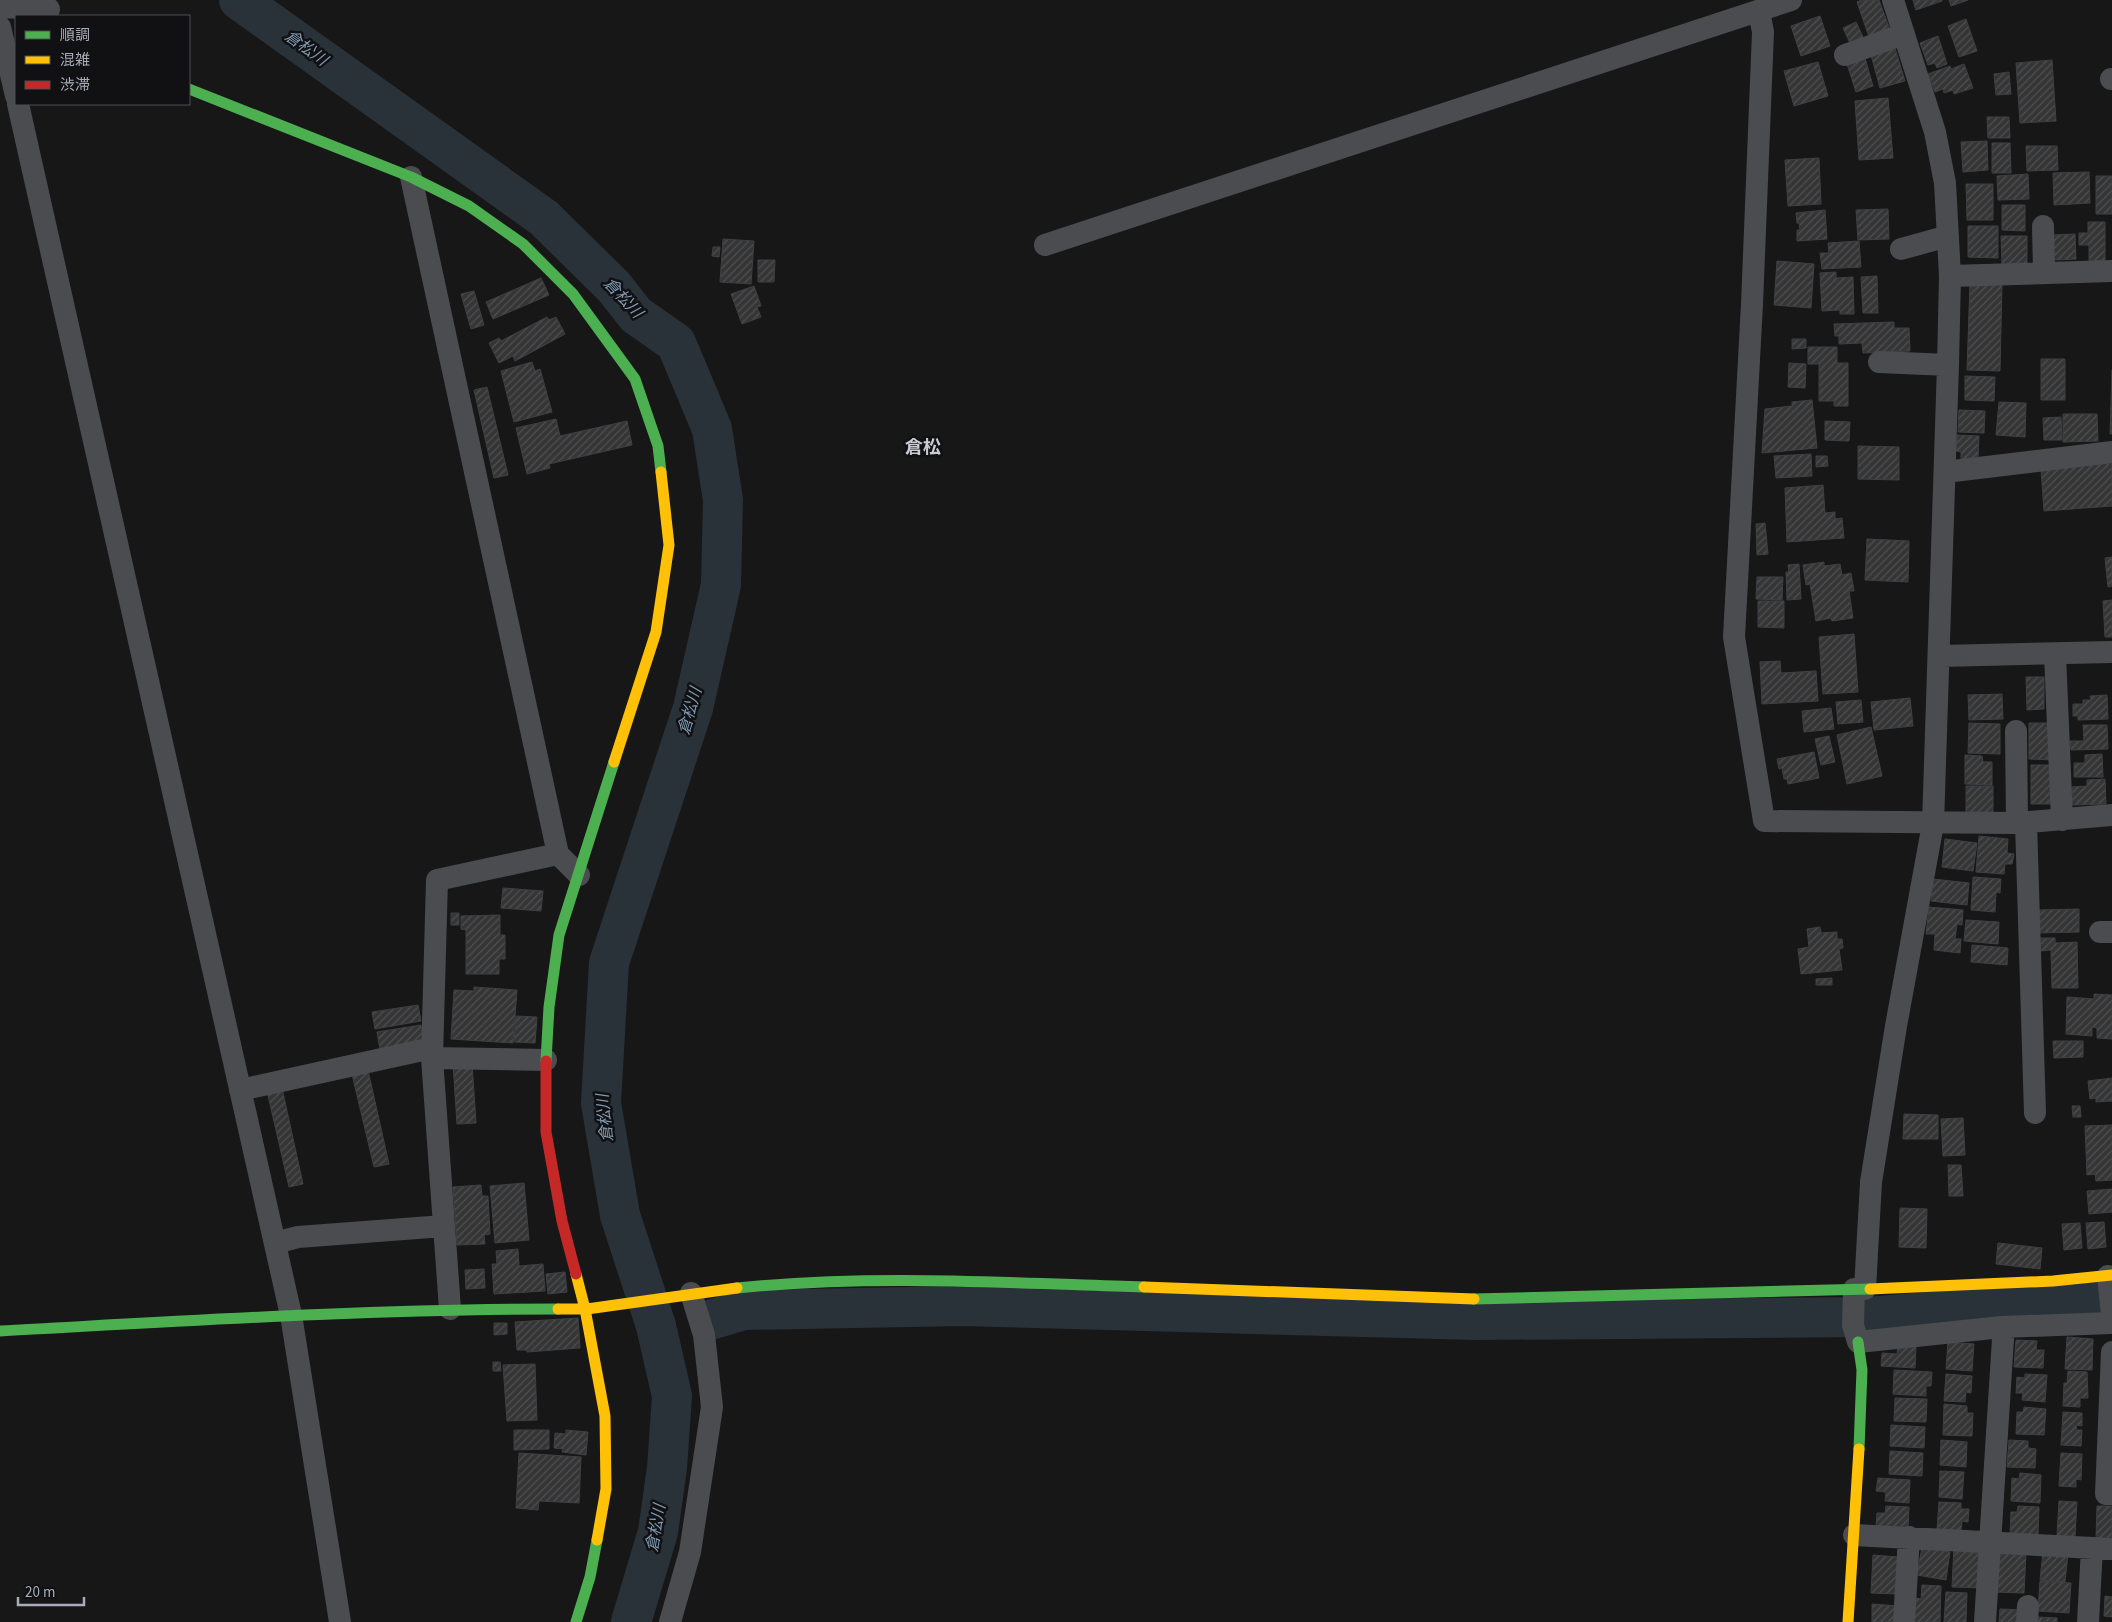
<svg xmlns="http://www.w3.org/2000/svg" width="2112" height="1622" viewBox="0 0 2112 1622" font-family="'Source Sans 3','Noto Sans JP',sans-serif">
<defs>
<pattern id="building-hatch" width="6" height="6" patternUnits="userSpaceOnUse" patternTransform="scale(1.25)"><rect width="6" height="6" fill="#353536"/><path d="M-1 1l2-2M0 6l6-6M5 7l2-2" fill="none" stroke="#4f5051"/></pattern>
</defs>
<rect width="100%" height="100%" fill="#171717"/>
<g fill="none" stroke-linecap="round" stroke-linejoin="round">
<path stroke="#2a3239" stroke-width="40" d="M239,0L544,218L614,287L636,315L676,343L712,429L723,500L721,585L693,708L609,963L601,1103L620,1215L656,1326L672,1396L667,1468L658,1532L631,1622
M710,1320L743,1310L962,1306L1476,1320L1867,1317L2112,1297"/>
</g>
<path fill="url(#building-hatch)" stroke="#3f4043" d="M1862,0H1879L1890,30L1869,37L1857,2Z
M1913,0H1942V1L1916,10Z
M1949,0H1968L1951,6Z
M1820,16L1830,46L1801,56L1791,26Z
M1966,19L1977,51L1959,57L1948,26Z
M1856,22L1863,37L1850,43L1843,28Z
M1938,36L1947,64L1937,68L1935,63L1928,65L1920,43Z
M1895,48L1905,81L1880,88L1871,55Z
M1865,58L1873,86L1856,92L1847,64Z
M2052,60L2056,121L2020,123L2016,63Z
M1818,62L1828,96L1794,106L1784,71Z
M1964,64L1973,88L1954,94L1953,90L1944,93L1943,89L1935,92L1928,74L1950,66L1951,69Z
M2009,72L2011,94L1996,95L1994,74Z
M1888,98L1893,158L1859,160L1855,101Z
M1987,117H2009L2010,138H1988Z
M1987,141L1988,170L1963,172L1961,142Z
M1992,143H2010L2011,173H1992Z
M2026,146H2057L2058,170L2027,171Z
M1819,158L1821,204L1788,206L1785,160Z
M2089,172L2090,203L2054,205L2053,173Z
M2028,174L2029,199L1998,200L1997,176Z
M2096,176H2112V214H2096Z
M1966,184H1993V220H1967Z
M2002,205H2025V231L2002,230Z
M1888,209L1889,239L1858,240L1856,210Z
M1825,210L1827,239L1797,241V230H1800L1799,223H1797L1796,213Z
M2088,222H2105V261H2089V245H2079V233H2088Z
M1968,226H1998V258L1968,257Z
M2075,234L2076,259L2054,260L2053,235Z
M2001,236H2027V265H2002Z
M723,239L754,241L751,284L720,282Z
M1859,241L1861,267L1822,269L1820,253H1829L1828,243Z
M713,247H720L719,257L712,256Z
M758,260H775L774,282H758Z
M1777,261L1814,264L1811,308L1774,305Z
M1836,272V278L1853,277L1854,314H1840V310L1822,311L1820,273Z
M1877,276L1878,313H1863L1861,277Z
M541,278L549,295L493,319L486,302Z
M1970,283L2002,284L2000,371L1967,370Z
M754,286L761,306L757,307L761,317L742,324L731,294Z
M474,291L484,325L471,329L461,294Z
M547,317L549,320L556,317L565,334L515,361L513,356L499,363L489,343L499,338L501,341Z
M1894,322V328H1909L1910,351L1863,353L1862,343L1839,344V336H1835L1834,324Z
M1792,339H1806V348L1792,349Z
M1808,347H1837V363H1848V406H1834V401H1819V364H1808Z
M2041,359H2065V400H2041Z
M532,362L535,371L540,369L552,412L514,422L501,371Z
M1789,363L1806,364L1805,388L1788,387Z
M2112,370V434H2110Z
M1965,376L1995,377L1994,401L1965,400Z
M487,387L508,475L494,478L474,390Z
M1812,400L1817,448L1762,453L1765,409L1792,406V402Z
M1999,402L2026,403L2025,437L1996,435Z
M1959,410L1985,411L1984,433L1958,432Z
M2063,414H2097L2098,441L2063,442Z
M2061,417L2062,440H2044L2043,418Z
M556,419L560,436L627,421L632,445L549,464L550,468L527,474L516,428Z
M1825,421L1850,422L1849,441L1825,440Z
M1957,435L1979,436L1978,460H1961V452L1956,451Z
M1858,446L1899,447V480L1858,479Z
M1811,454L1812,476L1776,478L1774,456Z
M1816,456H1827L1828,466L1816,467Z
M2112,463V506L2044,511L2041,469Z
M1823,485L1825,513L1835,512V519L1842,518L1844,538L1787,542L1785,488Z
M1765,523L1768,554L1757,555L1756,524Z
M1867,539L1909,541L1908,582L1865,580Z
M2112,557V586L2108,587L2105,558Z
M1824,562V566L1840,564L1842,575L1851,573L1854,591H1849L1853,618L1832,621L1831,618L1816,621L1810,584L1806,585L1803,565Z
M1799,564L1801,599L1787,600L1786,572H1789L1788,565Z
M1757,577H1783L1782,600L1756,599Z
M2112,600V637H2105L2103,601Z
M1758,601H1784V628L1758,627Z
M1854,634L1858,692L1823,694L1819,637Z
M1780,661L1781,673L1816,671L1818,701L1762,704L1760,662Z
M2026,677H2044V709L2027,710Z
M2002,694L2003,719L1969,720L1968,695Z
M2107,695L2108,719L2078,720V716H2073V704H2083V700H2091L2090,696Z
M1910,698L1913,726L1874,730L1871,702Z
M1861,700L1863,722L1838,724L1836,702Z
M1831,708L1834,729L1804,732L1802,711Z
M1969,723L2000,724V754L1968,753Z
M2029,723H2053V760L2029,759Z
M2083,725H2107L2108,749L2071,750L2070,741H2084Z
M1871,727L1882,776L1847,784L1837,735Z
M1829,736L1835,762L1821,765L1815,739Z
M1814,752L1819,778L1788,784L1787,779H1784L1782,768L1779,769L1777,759Z
M2102,754L2103,777H2074V763H2085V755Z
M1965,755L1982,756L1983,762H1992V785L1965,784Z
M2031,765H2056V804H2031Z
M2105,779L2106,804L2072,805V787L2087,786V780Z
M1966,786H1993V813H1966Z
M1979,836L2008,839L2007,853L2014,854L2012,864H2005L2004,874L1976,872Z
M1945,839L1977,843L1973,871L1942,867Z
M1973,877L2001,879L2000,893L1996,892L1995,912L1971,910Z
M1933,879L1969,883L1967,905L1931,901Z
M503,888L543,891L541,911L501,908Z
M1929,907L1963,910L1962,925L1957,924L1955,939H1961L1960,953L1934,950L1935,934H1926Z
M2079,909V932L2039,933V910Z
M451,913H459V925H451Z
M500,915V935H505V959H499V974H466V930L461,929V916Z
M1966,920L1999,922L1998,944L1964,941Z
M1820,927L1821,933L1837,932V939H1842L1843,948L1839,949L1842,970L1801,974L1798,949L1809,947L1807,929Z
M2039,938H2055V943L2077,942L2078,988H2052L2051,950L2040,951Z
M1972,945L2008,948L2007,965L1971,962Z
M1832,978V985H1816V979Z
M474,987L517,990L513,1043L451,1039L454,990L474,991Z
M2094,994L2112,995V1039L2097,1038V1028L2092,1027V1036L2066,1034L2067,997L2094,999Z
M418,1005L421,1021L375,1029L372,1012Z
M516,1016L537,1017L535,1043L514,1042Z
M421,1025L424,1042L380,1049L377,1032Z
M2053,1041H2083V1057L2054,1058Z
M472,1063L476,1123L457,1124L453,1064Z
M367,1066L389,1164L374,1167L351,1070Z
M2112,1078V1101L2096,1102V1098L2090,1099L2088,1081Z
M282,1088L303,1184L289,1187L267,1091Z
M2072,1106H2080L2081,1117H2073Z
M1904,1114L1938,1115V1139H1903Z
M1963,1118L1965,1155L1943,1156L1941,1119Z
M2112,1125V1180L2096,1181L2095,1174L2087,1175L2085,1126Z
M1948,1165H1961L1963,1196H1949Z
M524,1183L529,1240L495,1243L490,1186Z
M481,1185L482,1196H488L490,1234L484,1235L485,1244L457,1245L453,1187Z
M2112,1189V1212L2089,1214L2087,1191Z
M1900,1208L1927,1209L1926,1248L1899,1247Z
M2104,1222L2106,1247L2088,1249L2086,1223Z
M2080,1223L2082,1248L2064,1250L2062,1224Z
M1998,1243L2042,1248L2040,1269L1996,1264Z
M518,1249L519,1266L543,1264L545,1291L494,1294L492,1264H497L496,1251Z
M484,1269L485,1288L466,1289L465,1270Z
M565,1272L567,1292L548,1294L546,1274Z
M578,1318L580,1348L527,1352V1350H517L515,1322Z
M494,1323H507V1334L494,1335Z
M2067,1337L2093,1339L2092,1370L2065,1369Z
M2016,1340L2037,1341L2036,1350H2044L2043,1368L2014,1367Z
M1948,1342L1974,1344L1972,1371L1946,1369Z
M1898,1345L1916,1347L1915,1368L1881,1366L1882,1353L1897,1354Z
M493,1362H500L501,1371H493Z
M535,1364L537,1420L507,1421L503,1365Z
M1894,1370L1932,1372L1931,1386H1926V1396L1893,1394Z
M2068,1371L2087,1372L2088,1398H2080V1407L2063,1406L2064,1383H2067Z
M1946,1374L1972,1376L1971,1393L1966,1392L1965,1402L1944,1401Z
M2025,1374L2047,1375L2045,1402L2022,1400L2023,1393H2016L2017,1377L2025,1378Z
M1895,1398L1927,1399L1926,1422L1894,1421Z
M1944,1404L1967,1406V1413H1973L1972,1436L1943,1435Z
M2024,1407L2046,1409L2044,1435L2016,1434L2017,1412H2023Z
M2063,1412L2082,1413V1426L2077,1425L2076,1430H2082L2081,1446L2061,1445Z
M1891,1425L1925,1427L1924,1448L1890,1446Z
M514,1430H549V1449L514,1450Z
M566,1430L588,1432L586,1455L562,1452L563,1449L554,1448L555,1433L566,1434Z
M1941,1440L1967,1442L1966,1467L1940,1465Z
M2009,1440L2028,1441V1448L2036,1449L2035,1468L2007,1467Z
M1890,1451L1923,1453L1922,1476L1889,1474Z
M519,1453L581,1457L579,1503L539,1501L538,1510L516,1508Z
M2061,1453L2082,1454L2081,1480L2076,1479V1487L2059,1486Z
M1940,1471L1964,1472L1962,1499L1939,1497Z
M2020,1473L2041,1475L2040,1503L2011,1501L2012,1478L2019,1479Z
M1878,1478L1910,1480L1909,1503L1885,1501L1886,1492L1876,1491Z
M2059,1501L2077,1502L2075,1537L2057,1536Z
M1939,1502L1961,1503V1509H1969L1968,1522L1962,1521L1961,1531L1937,1529Z
M1886,1506L1909,1507L1908,1528L1876,1527L1877,1513H1885Z
M2018,1506L2039,1507L2038,1535L2010,1534L2011,1512H2017Z
M2097,1506H2112V1539L2096,1538Z
M1954,1544L1986,1546L1984,1588L1952,1587Z
M1922,1547L1950,1552L1946,1580L1917,1575Z
M1996,1551L2026,1553L2024,1593L1994,1592Z
M2043,1552L2068,1554L2065,1582L2040,1580Z
M1873,1555L1898,1557L1896,1594L1871,1593Z
M2040,1581L2071,1583L2069,1613L2038,1611Z
M1922,1585L1941,1586L1940,1622H1914L1916,1598L1921,1599Z
M1946,1592L1967,1593L1966,1622H1944Z
M2105,1596L2112,1597V1617L2104,1616Z
M1872,1604L1899,1606L1898,1622H1872Z
M2000,1609L2023,1610V1622H1999Z
M2038,1617L2057,1618V1622H2037Z"/>
<g fill="none" stroke-linecap="round" stroke-linejoin="round">
<path stroke="#4b4c50" stroke-width="22" d="M0,7L49,9
M1759,11L1763,32L1752,304L1734,637L1764,821L2017,823L2112,815
M0,27L16,96
M1845,55L1904,34
M2111,79H2112
M18,104L291,1315L340,1622
M411,177L558,854L579,875
M2043,226L2044,272
M1045,245L1791,0
M1901,249L1948,236
M1950,276L2112,271
M1879,362L1948,365
M1945,472L2112,452
M2055,654L2062,820
M1940,656L2112,652
M2016,731L2017,823
M2026,823L2035,1113
M2100,932H2112
M432,1058L546,1060
M240,1090L432,1048
M275,1243L298,1237L444,1226
M2108,1276L2112,1315
M1854,1289L1853,1325L1858,1342L2002,1327L2112,1323
M1865,1289L1871,1182L1896,1026L1933,824L1948,365L1950,276L1945,183L1935,132L1893,0
M450,1309L432,1058L437,880L558,854
M2112,1352L2106,1494H2112
M1854,1535L2112,1549
M670,1622L690,1552L712,1407L704,1335L691,1293
M1904,1622L1909,1537
M1985,1622L2003,1339L2002,1327
M2027,1622L2028,1606
M2088,1622L2092,1548"/>
<path stroke="#4caf50" stroke-width="11" d="M189,89L411,177L469,206L523,244L573,294L635,379L658,446L661,472
M546,1061L549,1007L559,935L614,762
M737,1288C872,1274 1009,1283 1144,1287
M1474,1299L1870,1289
M0,1331C186,1321 372,1309 558,1309
M1858,1342L1862,1370L1859,1449
M576,1622L590,1577L597,1540"/>
<path stroke="#ffc107" stroke-width="11" d="M614,762L656,632L669,545L661,472
M576,1274L585,1309L605,1416L606,1489L597,1540
M1144,1287L1474,1299
M1870,1289L2053,1281L2112,1275
M558,1309H587L737,1288
M1848,1622L1859,1449"/>
<path stroke="#c62828" stroke-width="11" d="M546,1061V1132L562,1221L576,1274"/>
</g>
<g text-anchor="middle" dominant-baseline="central" stroke-width="5" stroke-linejoin="round" paint-order="stroke">
<g font-size="16" font-style="italic" fill="#7f9bb3" stroke="#111113">
<text transform="translate(306 48) rotate(36)">倉松川</text>
<text transform="translate(623 298) rotate(47)">倉松川</text>
<text transform="translate(690 711) rotate(-74)">倉松川</text>
<text transform="translate(605 1118) rotate(-96)">倉松川</text>
<text transform="translate(656 1528) rotate(-80)">倉松川</text>
</g>
<g font-size="18" font-weight="bold" fill="#c9ccd4" stroke="#111113">
<text x="923" y="447">倉松</text>
</g>
</g>
<rect x="15" y="15" width="175" height="90" fill="#111113" stroke="#4d4f55"/>
<rect x="25" y="31" width="25" height="8" fill="#4caf50" stroke="#4d4f55"/>
<text x="60" y="40" font-size="15" fill="#a8adb8">順調</text>
<rect x="25" y="56" width="25" height="8" fill="#ffc107" stroke="#4d4f55"/>
<text x="60" y="65" font-size="15" fill="#a8adb8">混雑</text>
<rect x="25" y="81" width="25" height="8" fill="#c62828" stroke="#4d4f55"/>
<text x="60" y="90" font-size="15" fill="#a8adb8">渋滞</text>
<path d="M18 1597v8h66v-8" fill="none" stroke="#a8adb8" stroke-width="2.5"/>
<text x="25" y="1597" font-size="15" fill="#a8adb8" stroke="#111113" stroke-width="4" paint-order="stroke">20 m</text>
</svg>
